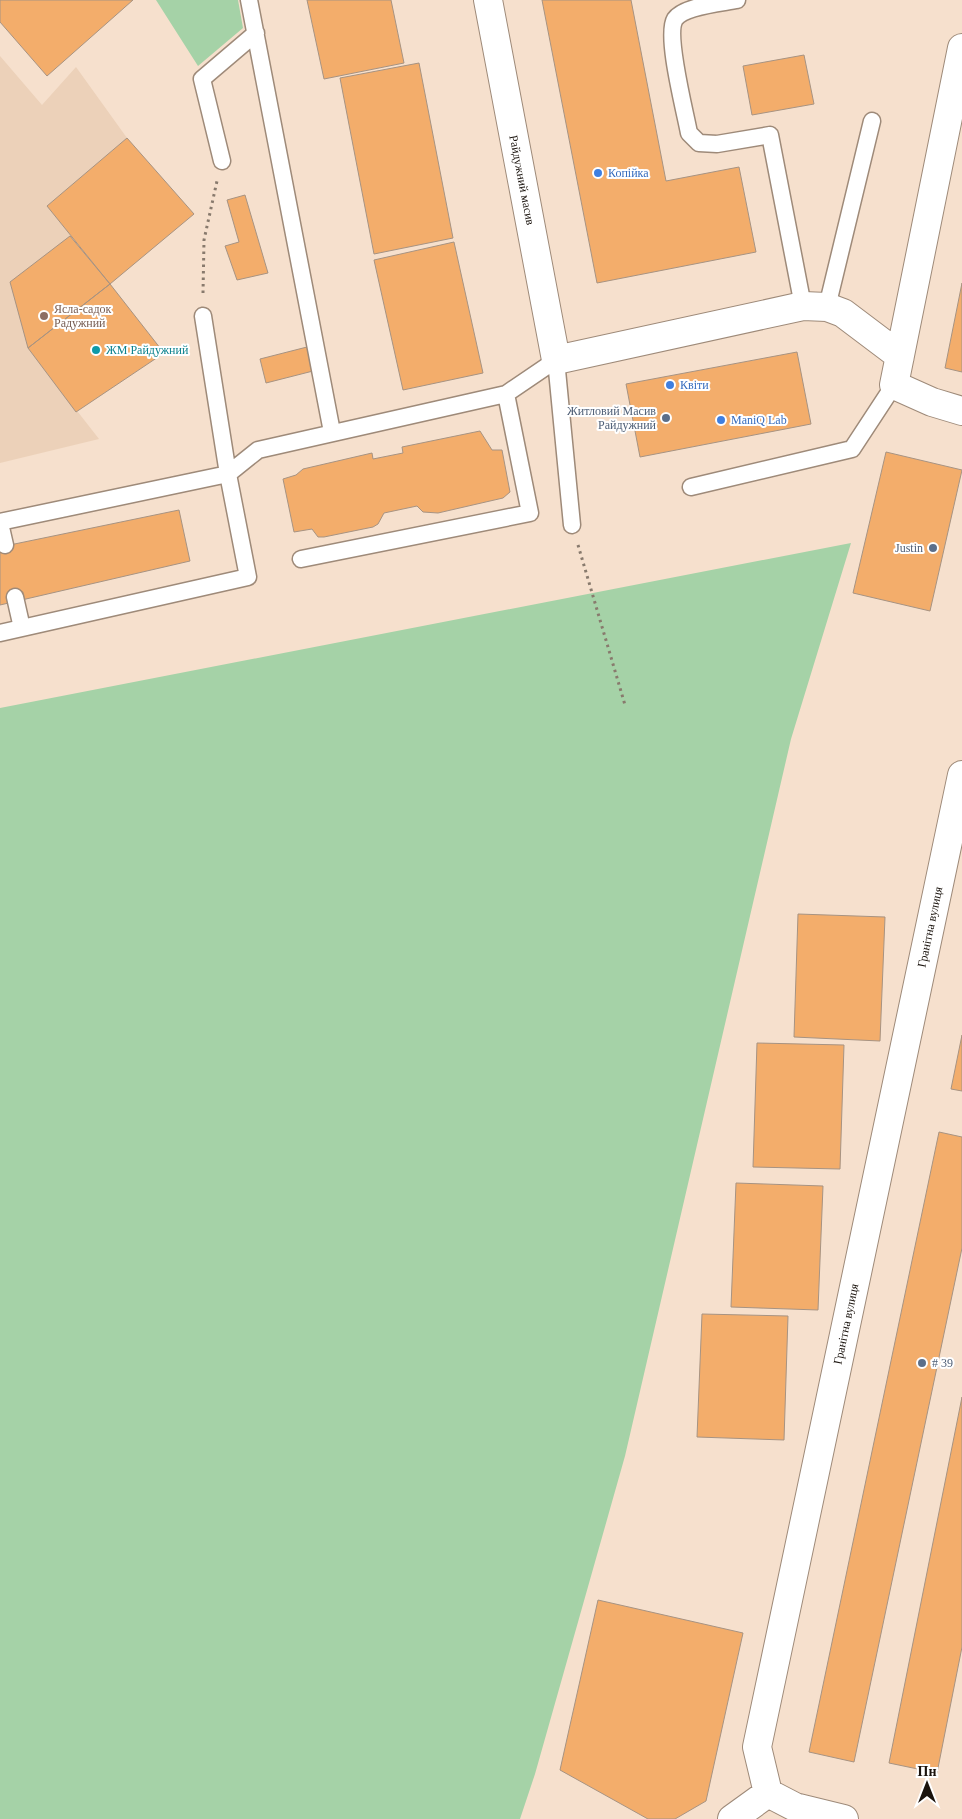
<svg xmlns="http://www.w3.org/2000/svg" width="962" height="1819" viewBox="0 0 962 1819" font-family="'Times New Roman',serif">
<rect width="100%" height="100%" fill="#f6e0cd"/>
<path fill="#ecd1b9" d="M0,56L42,105L76,67L127,138L47,206L110,284L96,299L28,348L99,439L0,463Z"/>
<path fill="#a5d2a7" d="M156,0H238L243,28L198,66Z
M851,543L791,739L625,1456L535,1774L520,1819H0V708Z"/>
<path fill="#f3ad6b" stroke="#a79382" d="M0,0H133L47,76L0,22Z
M307,0H391L404,63L324,79Z
M542,0H631L666,181L739,167L756,252L597,283Z
M804,55L814,104L752,115L743,66Z
M419,63L453,238L374,254L340,78Z
M127,138L194,214L110,284L47,206Z
M245,195L268,273L237,280L225,246L239,242L227,200Z
M70,236L110,284L28,348L10,282Z
M454,242L483,373L403,390L374,260Z
M962,283V372L945,368Z
M110,284L164,353L76,412L28,348Z
M307,347L313,371L266,383L260,359Z
M797,352L811,424L640,457L626,384Z
M480,431L492,450H502L510,492L503,498L438,513L423,512L417,506L384,513L378,524L373,527L324,537H318L312,529L294,532L283,479L296,475L303,469L372,453L373,459L403,453L402,447Z
M886,452L962,470L930,611L853,593Z
M179,510L190,561L0,605V547Z
M798,914L885,917L880,1041L794,1037Z
M962,1035V1091L951,1089Z
M757,1043L844,1045L840,1169L753,1167Z
M939,1132L962,1137V1248L854,1762L809,1752Z
M736,1183L823,1186L818,1310L731,1307Z
M702,1314L788,1316L784,1440L697,1437Z
M962,1397V1647L937,1773L889,1763Z
M598,1600L743,1633L706,1801L675,1819H648L560,1770Z"/>
<g fill="none" stroke-linecap="round" stroke-linejoin="round">
<g stroke="#9e8a79" stroke-width="19">
<path id="lane" d="M249,0L332,432
M737,0C722,3 684,6 675,19C665,35 685,111 689,133L699,143L717,144L770,135L803,306
M222,161L202,79L256,33
M827,307L872,121
M691,487L852,449L894,385
M0,522L228,474L258,450L506,394L556,360L572,525
M0,523L5,545
M301,559L530,513L506,394
M15,597L22,628
M0,633L248,577L228,474L203,316"/>
</g>
<g stroke="#9e8a79" stroke-width="30">
<path id="street" d="M488,0L556,360L803,306L827,307L843,313L900,356
M962,48L894,385L932,402L962,411
M732,1819L768,1793
M844,1819L795,1807L768,1793L757,1747L962,775"/>
</g>
<path stroke="#887a6d" stroke-width="3" stroke-dasharray="2.5 4" stroke-linecap="butt" d="M203,293L204,240L217,181
M578,545L625,705"/>
<use href="#lane" stroke="#fff" stroke-width="16"/>
<use href="#street" stroke="#fff" stroke-width="28"/>
</g>
<g fill="#3f7fe0" stroke="#fff" stroke-width="2">
<circle cx="598" cy="173" r="5"/>
<circle cx="670" cy="385" r="5"/>
<circle cx="721" cy="420" r="5"/>
</g>
<circle fill="#8d6e63" stroke="#fff" stroke-width="2" cx="44" cy="316" r="5"/>
<circle fill="#0f9aa8" stroke="#fff" stroke-width="2" cx="96" cy="350" r="5"/>
<g fill="#5c6f8a" stroke="#fff" stroke-width="2">
<circle cx="666" cy="418" r="5"/>
<circle cx="933" cy="548" r="5"/>
<circle cx="922" cy="1363" r="5"/>
</g>
<g text-anchor="middle" dominant-baseline="central" stroke-width="4" stroke-linejoin="round" paint-order="stroke">
<g font-size="12" fill="#366cbe" stroke="#fff" text-anchor="start">
<text x="608" y="173">Копійка</text>
<text x="680" y="385">Квіти</text>
<text x="731" y="420">ManiQ Lab</text>
</g>
<g font-size="12" fill="#1a130d" stroke="#fff">
<text transform="translate(522 180) rotate(79)">Райдужний масив</text>
<text transform="translate(930 927) rotate(-78)">Гранітна вулиця</text>
<text transform="translate(846 1324) rotate(-78)">Гранітна вулиця</text>
</g>
<g font-size="12" fill="#785e54" stroke="#fff" text-anchor="start">
<text x="54" y="309">Ясла-садок<tspan x="54" dy="14">Радужний</tspan></text>
</g>
<g font-size="12" fill="#0d838f" stroke="#fff" text-anchor="start">
<text x="106" y="350">ЖМ Райдужний</text>
</g>
<g font-size="12" fill="#4e5e75" stroke="#fff" text-anchor="end">
<text x="656" y="411">Житловий Масив<tspan x="656" dy="14">Райдужний</tspan></text>
<text x="923" y="548">Justin</text>
<text x="932" y="1363" text-anchor="start"># 39</text>
</g>
</g>
<g transform="translate(927 1784)" stroke="#ffffff" stroke-width="4" paint-order="stroke">
<path d="M0-4L9 19L0 12L-9 19Z" fill="#1a130d"/>
<text y="-8" font-size="14" font-weight="bold" text-anchor="middle" fill="#1a130d">Пн</text>
</g>
</svg>
